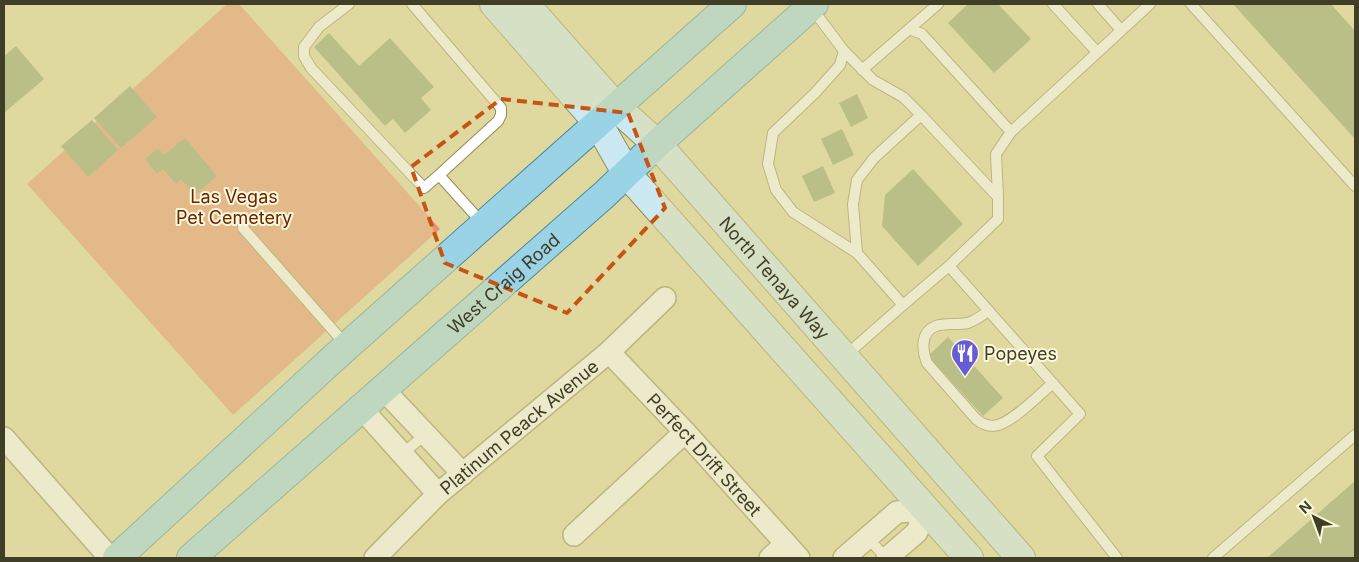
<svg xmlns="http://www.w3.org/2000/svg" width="1359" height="562" viewBox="0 0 1359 562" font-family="Inter,sans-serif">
<rect width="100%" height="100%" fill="#dfd9a0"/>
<path fill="#eb926d" d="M227,4H239L440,229L233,415L27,184Z"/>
<path fill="#8f9f6c" d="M968,4H998L1031,39L994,73L948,23Z
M1233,4H1331L1355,31V139Z
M329,33L359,66L390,38L434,87L421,98L431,110L405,133L393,119L385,126L314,47Z
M16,46L44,79L4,113V56Z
M130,86L157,117L121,148L94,118Z
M857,94L868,118L851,127L839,103Z
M92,120L118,150L88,177L61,146Z
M842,129L854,155L833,165L821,139Z
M185,138L217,176L195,195L181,179L176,184L163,169L157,174L145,159L158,148L164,155Z
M823,166L835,193L814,202L802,176Z
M913,169L963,224L918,266L882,226L885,195Z
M948,337L1003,398L983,416L928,356Z
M1355,481V558H1267Z"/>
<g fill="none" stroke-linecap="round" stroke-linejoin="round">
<g stroke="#938d56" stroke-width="12">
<path id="service" d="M349,4L319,27L304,47V56L311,68L424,188L439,175
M412,4L501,108V115L498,121L439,175L483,224
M1053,4L1097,52
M1098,4L1121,30
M1191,4L1355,186
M811,7L844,51L840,65L815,93L773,133L768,164L776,190L793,212L857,253L903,305
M909,29L922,34L1011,132
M844,51L873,80L903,97L921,115
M862,70L938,4
M243,228L346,345
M857,253L853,204L857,180L874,158L921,115L998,197
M949,266L1080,414L1037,456L1117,558
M988,311C982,316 975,320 968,323C957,325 945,323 936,326C920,332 922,350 927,363L976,419C981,423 986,426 993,426C1009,426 1040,394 1053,383
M845,356L903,305L949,266L998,219V197L996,154L1011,132L1150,4
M402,454L426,434
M868,538L886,558
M1213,558L1355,435"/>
</g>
<g stroke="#938d56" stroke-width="24">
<g id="minor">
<path id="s1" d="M609,352L685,432L799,558"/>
<path d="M384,390L463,474"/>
<path d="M362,409L438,494"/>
<path d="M4,438L110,558"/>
<path d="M574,535L685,432"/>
<path id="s2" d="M375,558L438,494L609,352L665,298"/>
<path d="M770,558L786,544"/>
<path d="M844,558L897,512L925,510L917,532L887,558"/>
</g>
</g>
<g stroke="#938d56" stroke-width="30">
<g id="secondary">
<path d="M494,4L598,123L627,174L969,558"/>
<path id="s3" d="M525,4L616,107L657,144L1021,558"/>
</g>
</g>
<g stroke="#4e8b97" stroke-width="30">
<g id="primary">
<path d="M117,558L336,356L732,4"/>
<path id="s4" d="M191,558L605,194L657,144L814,4"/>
</g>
</g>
<use href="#service" stroke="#fff" stroke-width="10"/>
<use href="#minor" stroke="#fff" stroke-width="21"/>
<use href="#secondary" stroke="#cce9f2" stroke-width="28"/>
<use href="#primary" stroke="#99d3e5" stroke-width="28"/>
</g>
<path d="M0 0H1359V562H0ZM501,99L628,113L665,208L567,313L445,263L411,167Z" fill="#dfd9a0" fill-opacity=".55" fill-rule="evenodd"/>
<path fill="none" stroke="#c75411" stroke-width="4" stroke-dasharray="10 6" stroke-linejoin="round" d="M501,99L628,113L665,208L567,313L445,263L411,167Z"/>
<defs>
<g id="restaurant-pin" transform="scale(1.4375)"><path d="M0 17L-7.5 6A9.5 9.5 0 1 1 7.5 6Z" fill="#675cd6" stroke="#fcf9dc"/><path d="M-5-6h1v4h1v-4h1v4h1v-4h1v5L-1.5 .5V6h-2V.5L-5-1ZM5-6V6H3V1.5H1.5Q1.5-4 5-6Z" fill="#fff"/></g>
</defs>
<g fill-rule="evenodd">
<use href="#restaurant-pin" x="965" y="353"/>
</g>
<g text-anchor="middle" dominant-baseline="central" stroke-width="4" stroke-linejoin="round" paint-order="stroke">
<g font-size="18" fill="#6c2300" stroke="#fcf9dc">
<text x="234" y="196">Las Vegas<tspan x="234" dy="21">Pet Cemetery</tspan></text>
</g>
<g font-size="18" fill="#413e27" stroke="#fcf9dc">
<text stroke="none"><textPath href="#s3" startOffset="371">North Tenaya Way</textPath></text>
<text stroke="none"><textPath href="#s4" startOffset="416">West Craig Road</textPath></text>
<text stroke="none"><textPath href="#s2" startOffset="195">Platinum Peack Avenue</textPath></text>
<text stroke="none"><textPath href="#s1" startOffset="140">Perfect Drift Street</textPath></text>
</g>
<g font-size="18" fill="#413e27" stroke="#fcf9dc" text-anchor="start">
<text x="984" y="353">Popeyes</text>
</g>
</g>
<rect width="1359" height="562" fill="none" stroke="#413e27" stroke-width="10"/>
<g transform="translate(1314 517) rotate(318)" stroke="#fcf9dc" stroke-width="4" paint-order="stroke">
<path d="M0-4L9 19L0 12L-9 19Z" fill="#413e27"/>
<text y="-8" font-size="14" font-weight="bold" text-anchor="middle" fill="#413e27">N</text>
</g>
</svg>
